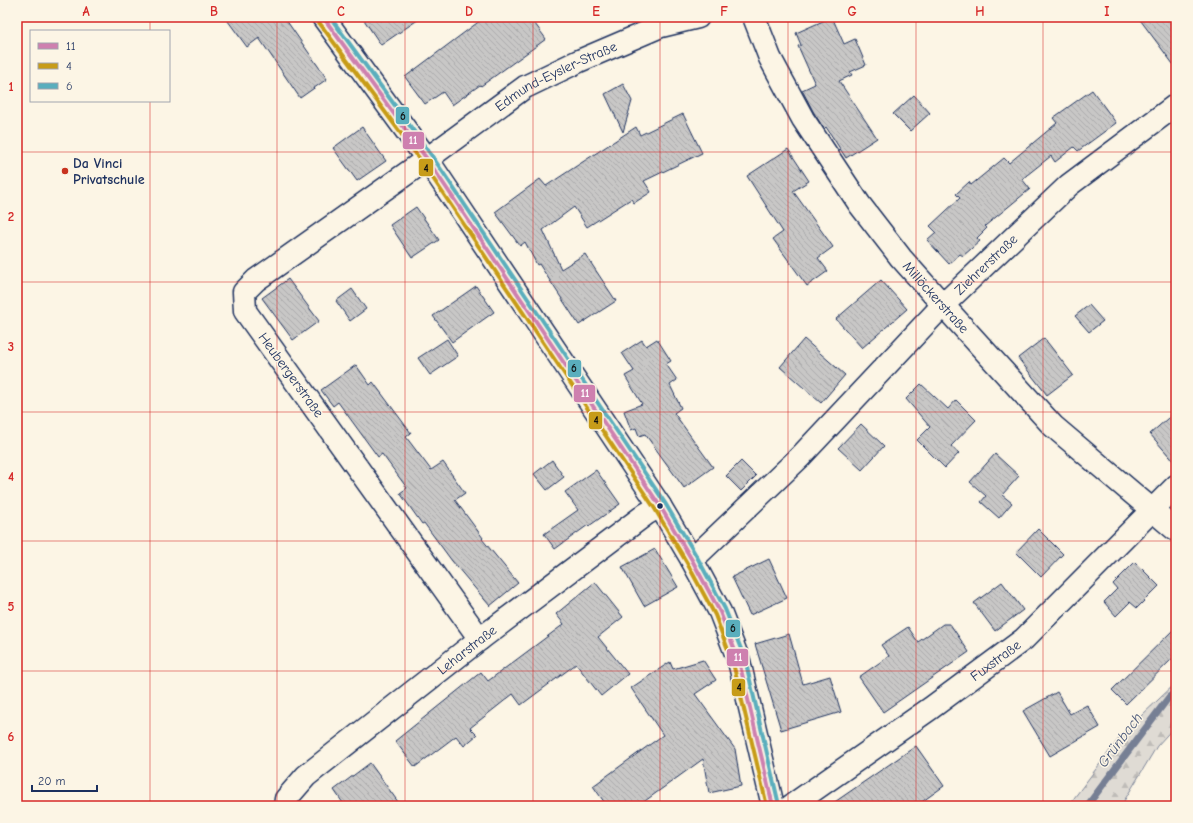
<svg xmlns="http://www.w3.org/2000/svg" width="1193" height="823" viewBox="0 0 1193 823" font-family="'Comic Neue',sans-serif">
<defs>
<pattern id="forest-firs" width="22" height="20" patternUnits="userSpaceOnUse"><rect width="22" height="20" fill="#dfdbd4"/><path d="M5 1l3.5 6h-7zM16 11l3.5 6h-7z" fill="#bfbcb8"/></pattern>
<pattern id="building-back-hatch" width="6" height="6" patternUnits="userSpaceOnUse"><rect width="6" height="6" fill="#c8c7c6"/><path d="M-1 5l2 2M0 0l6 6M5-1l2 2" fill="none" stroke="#ababac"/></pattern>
</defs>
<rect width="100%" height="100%" fill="#fcf5e5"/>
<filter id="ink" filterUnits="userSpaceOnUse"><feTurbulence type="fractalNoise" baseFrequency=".025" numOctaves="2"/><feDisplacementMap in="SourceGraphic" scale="8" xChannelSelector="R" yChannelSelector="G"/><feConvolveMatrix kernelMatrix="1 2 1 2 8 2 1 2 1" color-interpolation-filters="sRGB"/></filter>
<g filter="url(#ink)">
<path fill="url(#forest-firs)" stroke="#7d8599" d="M1176,683V725L1157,746L1121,806H1068L1124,732Z"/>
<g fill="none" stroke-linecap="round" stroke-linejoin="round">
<path stroke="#767f94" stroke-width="7" d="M1087,806L1169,697L1176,692"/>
</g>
<path fill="url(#building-back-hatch)" stroke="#1b2f5e" d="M225,17H284L327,79L300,98L259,38L247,47Z
M362,17H422L381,45Z
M485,17H530L546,39L481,86L480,85L452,105L443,92L425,104L405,77Z
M832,17L844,44L855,39L866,65L850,72L852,75L839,81L877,138L846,158L826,127L824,129L814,113L802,90L815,84L798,46L801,45L796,33Z
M1138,17H1176V68Z
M623,84L632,101L623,132L605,94Z
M1092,90L1116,123L1078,151L1074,147L1055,162L1051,156L1022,179L1030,189L985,226L987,228L977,238L980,241L963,256L960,254L949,264L927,240L936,232L930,226L960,198L956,194L969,182L971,185L1004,158L1009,163L1057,123L1053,118Z
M914,95L930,113L910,131L893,114Z
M683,114L702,153L644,181L651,192L634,203L631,199L587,227L574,207L543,230L561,269L585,254L616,301L579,325L539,264L537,265L525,242L520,246L495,212L540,179L546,186L636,127L640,135Z
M362,127L386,161L357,181L333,148Z
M788,149L809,181L793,191L833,247L818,258L828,271L807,286L773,239L783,232L747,176Z
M416,207L439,240L412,258L390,225Z
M288,279L319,321L293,340L262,298Z
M881,280L907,309L862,348L836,319Z
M476,286L494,312L452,342L433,316Z
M352,289L366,309L350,321L336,301Z
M1089,305L1103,321L1089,332L1075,316Z
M1044,338L1073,375L1047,395L1018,358Z
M447,339L458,356L430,375L418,358Z
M657,339L671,361L666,364L677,380L670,385L681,408L674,413L713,467L684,488L645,434L639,436L636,428L631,430L624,411L642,404L625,376L634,371L622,353L642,340L646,346Z
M804,339L845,375L821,403L780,367Z
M356,365L370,385L373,382L411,433L406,437L431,470L443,462L465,493L455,500L483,538L482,539L518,583L490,606L452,561L424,523L422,524L400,493L407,488L382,454L378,457L338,402L333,406L321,390Z
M921,384L948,409L956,400L976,420L951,446L959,453L945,468L917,440L930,427L906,399Z
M1176,411V464L1150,434Z
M861,424L884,446L862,470L838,448Z
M995,454L1019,476L1002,495L1012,503L999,518L981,502L986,496L970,482Z
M552,460L564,477L547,490L534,474Z
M741,461L756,476L741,491L726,476Z
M596,470L620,504L589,526L588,525L555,549L544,534L578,510L565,492Z
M1038,529L1063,554L1041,577L1016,552Z
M655,549L678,587L644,606L622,567Z
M769,559L787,598L750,615L732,577Z
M1135,562L1159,586L1137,608L1130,602L1116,616L1104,602L1117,589L1113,584Z
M595,582L623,617L598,637L628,674L601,696L576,664L521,705L513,694L470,728L477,735L464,746L456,736L415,767L395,741L481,672L488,681L564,624L556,614Z
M1002,582L1023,610L995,631L974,603Z
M943,624H950L969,652L883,712L859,677L889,656L881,645L908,627L918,642Z
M1176,627V655L1126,704L1112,690Z
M789,634L803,684L830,676L841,712L781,730L755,644Z
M703,660L716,680L695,694L735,749L741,786L709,793L703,759L638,806H607L593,786L663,735L631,688L670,662L673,669Z
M1057,692L1070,714L1087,705L1100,727L1050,756L1023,711Z
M916,746L944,786L916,806H829Z
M370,763L401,806H345L334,790Z"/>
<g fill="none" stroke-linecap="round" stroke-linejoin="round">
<g stroke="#1b2f5e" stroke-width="25">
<g id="street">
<path id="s1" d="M754,17L770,58L803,119L860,205L901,258L943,305L1053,426L1176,530"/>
<path id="s2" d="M692,560L800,457L943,305L1069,185L1176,105"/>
<path id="s3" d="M480,639L245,311L244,292L256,280L427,159L525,87L579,61L661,26L698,17"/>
<path id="s4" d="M285,806L286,799L306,776L480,639L646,514L660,506"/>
<path id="s5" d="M791,806L931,708L1024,639L1176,486"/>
</g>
</g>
<g stroke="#1b2f5e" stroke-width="25">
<path id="secondary" d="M323,17L427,159L660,506L692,560L720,612L739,661L773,806"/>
</g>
<use href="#street" stroke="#fcf5e5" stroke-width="22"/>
<use href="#secondary" stroke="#fcf5e5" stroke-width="22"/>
<g stroke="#fcf5e5" stroke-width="7">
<path id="bus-1" d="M323,17L427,159L660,506L692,560L720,612L739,661L773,806"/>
</g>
<g stroke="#fcf5e5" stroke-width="7">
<path id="bus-2" d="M318,21L422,162L655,509L687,563L715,615L733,663L767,806"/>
</g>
<g stroke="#fcf5e5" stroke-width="7">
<path id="bus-3" d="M330,17L432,156L665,503L697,557L725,609L745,659L779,805"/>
</g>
<use href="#bus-1" stroke="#ce80af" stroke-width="4"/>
<use href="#bus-2" stroke="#c79c19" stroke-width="4"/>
<use href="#bus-3" stroke="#5aaebd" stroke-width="4"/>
</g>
</g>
<path fill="none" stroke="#d62828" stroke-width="1" stroke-opacity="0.55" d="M150,17V31M277,17V806M405,17V806M533,17V806M660,17V806M788,17V806M916,17V806M1043,17V806M150,101V806M17,152H1176M17,282H1176M17,412H1176M17,541H1176M17,671H1176"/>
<circle fill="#c8321e" stroke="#fcf5e5" stroke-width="1.5" cx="65" cy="171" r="4"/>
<circle fill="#1b2f5e" stroke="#fcf5e5" stroke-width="1.5" cx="660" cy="506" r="3.5"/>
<g text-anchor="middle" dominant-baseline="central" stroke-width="3" stroke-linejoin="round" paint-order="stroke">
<g font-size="14" fill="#1b2f5e" stroke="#fcf5e5">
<text stroke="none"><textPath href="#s3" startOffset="803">Edmund-Eysler-Straße</textPath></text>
<text stroke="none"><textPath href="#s2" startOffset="417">Ziehrerstraße</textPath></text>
<text stroke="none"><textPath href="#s1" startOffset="336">Millöckerstraße</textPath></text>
<text transform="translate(291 375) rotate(54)">Heubergerstraße</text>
<text stroke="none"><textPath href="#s4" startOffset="242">Leharstraße</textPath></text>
<text stroke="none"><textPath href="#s5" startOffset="251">Fuxstraße</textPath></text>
</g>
<g font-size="14" font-weight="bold" fill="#1b2f5e" stroke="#fcf5e5" text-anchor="start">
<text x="73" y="163">Da Vinci<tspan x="73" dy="16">Privatschule</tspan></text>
</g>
<g font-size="15" font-style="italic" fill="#485779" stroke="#fcf5e5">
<text transform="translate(1120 740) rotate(-53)">Grünbach</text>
</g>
</g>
<g stroke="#fcf5e5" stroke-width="1.5">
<rect x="395" y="106" width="15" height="19" rx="4" fill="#5aaebd"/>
<rect x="402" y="131" width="23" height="19" rx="4" fill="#ce80af"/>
<rect x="418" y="158" width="16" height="19" rx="4" fill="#c79c19"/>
<rect x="567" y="359" width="15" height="19" rx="4" fill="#5aaebd"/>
<rect x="573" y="384" width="23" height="19" rx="4" fill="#ce80af"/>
<rect x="588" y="411" width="15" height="19" rx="4" fill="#c79c19"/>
<rect x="725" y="619" width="16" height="19" rx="4" fill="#5aaebd"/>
<rect x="726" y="648" width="23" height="19" rx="4" fill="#ce80af"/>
<rect x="731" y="678" width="15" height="19" rx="4" fill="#c79c19"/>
</g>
<g font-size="11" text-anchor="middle" font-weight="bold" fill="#fff">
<text x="413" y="144">11</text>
<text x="585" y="397">11</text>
<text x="738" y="661">11</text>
</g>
<g font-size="11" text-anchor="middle" font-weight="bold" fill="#111">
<text x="403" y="120">6</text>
<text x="426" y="172">4</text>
<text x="574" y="372">6</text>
<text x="596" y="424">4</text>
<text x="733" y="632">6</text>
<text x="739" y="691">4</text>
</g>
<rect width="1193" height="823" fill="none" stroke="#fcf5e5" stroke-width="44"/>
<rect x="30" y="30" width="140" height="72" fill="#fcf5e5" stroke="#a2a6af"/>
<rect x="38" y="43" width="20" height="6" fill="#ce80af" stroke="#a2a6af"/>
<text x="66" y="50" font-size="12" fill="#1b2f5e">11</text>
<rect x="38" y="63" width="20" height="6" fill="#c79c19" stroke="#a2a6af"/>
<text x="66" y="70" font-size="12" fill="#1b2f5e">4</text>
<rect x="38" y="83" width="20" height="6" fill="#5aaebd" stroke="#a2a6af"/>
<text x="66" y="90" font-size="12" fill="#1b2f5e">6</text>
<path d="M32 785v6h65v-6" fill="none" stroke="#1b2f5e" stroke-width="2"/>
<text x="38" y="785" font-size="12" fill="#1b2f5e" stroke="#fcf5e5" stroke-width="3" paint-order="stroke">20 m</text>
<rect x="22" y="22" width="1149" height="779" fill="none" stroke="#d62828" stroke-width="1.5"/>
<g font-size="13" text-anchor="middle" font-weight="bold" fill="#d62828">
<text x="86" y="16">A</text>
<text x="214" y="16">B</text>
<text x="341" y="16">C</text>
<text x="469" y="16">D</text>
<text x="596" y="16">E</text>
<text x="724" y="16">F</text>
<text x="852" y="16">G</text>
<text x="980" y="16">H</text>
<text x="1107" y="16">I</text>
<text x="11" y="91">1</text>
<text x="11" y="221">2</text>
<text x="11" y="351">3</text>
<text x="11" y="481">4</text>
<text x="11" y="611">5</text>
<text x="11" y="741">6</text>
</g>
</svg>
